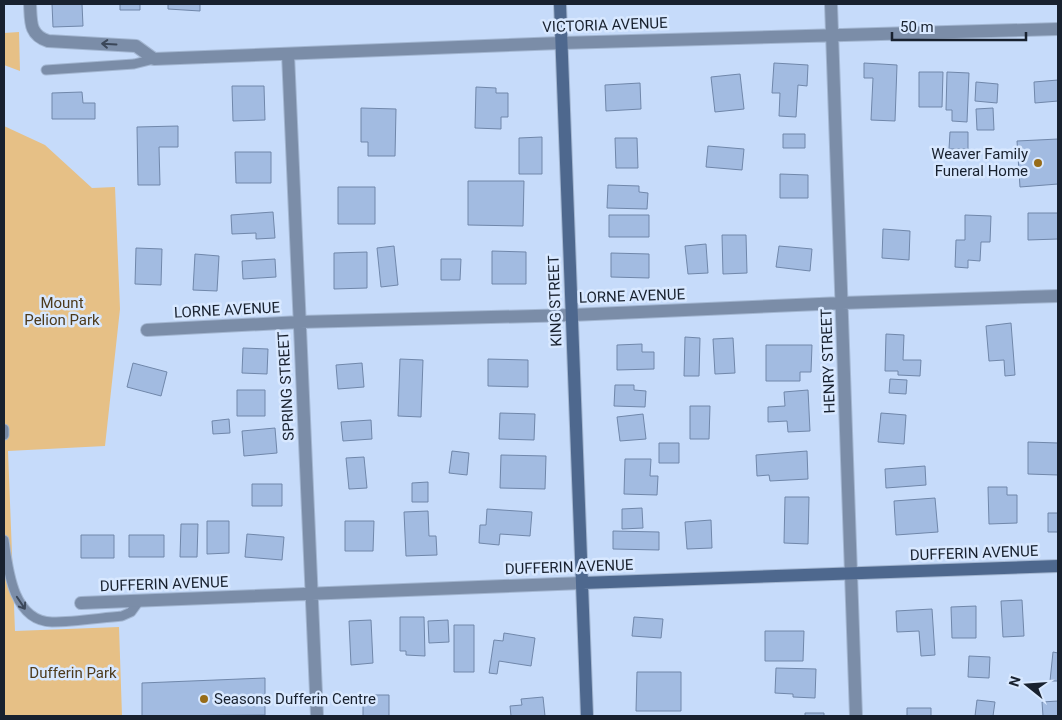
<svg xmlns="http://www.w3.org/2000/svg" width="1062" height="720" viewBox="0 0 1062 720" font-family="Roboto,sans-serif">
<rect width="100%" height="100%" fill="#c6dbfa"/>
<path fill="#e6c086" d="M19,32L20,71L4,65V33Z
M4,126L45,145L92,188L115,187L120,309L105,446L8,451L15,631L119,627L122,716H4Z"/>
<path fill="#a2bbe1" stroke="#7087aa" d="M52,4H82L83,26L53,27Z
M120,4H140V10H120Z
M168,4H200V11L168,9Z
M774,63L808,65L807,86L798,85L796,117L779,116L780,93H772Z
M864,63L897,65L895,121L871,120L873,78H864Z
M919,72H943L942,107H919Z
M947,72L969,73L967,122L952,121V110H946Z
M740,74L744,109L715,112L711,77Z
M1058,80V101L1035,103L1034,82Z
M976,82L998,84L997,103L975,101Z
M640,83L641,109L606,111L605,85Z
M232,86H264L265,120L233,121Z
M476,87L496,88V93H508V117H501V129L475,128Z
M82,92L83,103H95V119H52V93Z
M361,108L396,109L395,156H368V142H361Z
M993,108L994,130H977L976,109Z
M178,126V147H159L160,185H138L137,127Z
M950,132H968V149H949Z
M783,134H805V148H783Z
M542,137V174H519V138Z
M615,138H637L638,168H616Z
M1058,139V184L1020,187L1017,141Z
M708,146L744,149L742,170L706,167Z
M235,152H271V183H236Z
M780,174L808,175V198H780Z
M468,181H524L523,226L468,225Z
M608,185L639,186V192L648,193L647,209L607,208Z
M338,187H375V224H338Z
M273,212L275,238L256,239V233L232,234L231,215Z
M1028,213H1058V239L1028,240Z
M609,215H649V237H609Z
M965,215L991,216L990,242H981L980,261L968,260V268L955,267L956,240H965Z
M883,229L910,231L909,260L882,258Z
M722,235H746L747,273L723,274Z
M706,244L708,273L688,274L685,246Z
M394,246L398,285L381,287L377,248Z
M779,246L812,249L810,271L776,267Z
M136,248L162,249L161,285L135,284Z
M492,251L526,252V284H492Z
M367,252V288L334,289V253Z
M611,253L649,254V278L611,277Z
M195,254L219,256L217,291L193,290Z
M275,259L276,277L243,279L242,261Z
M441,259H461L460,280H441Z
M1011,323L1015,375L1005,376L1004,360L989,361L986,326Z
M886,334L904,335L903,360H921L920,376L898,375V371H885Z
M685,337L700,338L699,376H684Z
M733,338L735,373L715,374L713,339Z
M642,344V352H654V369L617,370V345Z
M766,345H812L811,372H800V381H766Z
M243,348L268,349L267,374L242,373Z
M400,359L423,360L421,417L398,416Z
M488,359L528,360V387L488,386Z
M133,363L167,372L161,396L127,387Z
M362,363L364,387L338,389L336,365Z
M890,379L907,380L906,394L889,393Z
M615,385H634V390L646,391L645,407L614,406Z
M237,390H265V416H237Z
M808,390L810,431L788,432L787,421L768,422V407L785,406L784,392Z
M690,406H710L709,439H690Z
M500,413L535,414L534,440L499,439Z
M881,413L906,415L904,444L878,442Z
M643,414L646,439L620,441L617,417Z
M229,419L230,433L213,434L212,421Z
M371,420L372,439L343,441L341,422Z
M275,428L277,453L244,456L242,431Z
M1028,442L1058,443V475L1028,474Z
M659,443H679V463H659Z
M452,451L469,453L467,475L449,473Z
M807,451L808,479L770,481L769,475L757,476L756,455Z
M501,455L546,456L545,489L500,488Z
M364,457L367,488L349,489L346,458Z
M625,459H651L650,476H658L657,495L624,494Z
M925,466L926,485L886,488L885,469Z
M428,482V502H412V483Z
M252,484H282V506H252Z
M988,487H1007V495H1017V523L989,524Z
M785,497H809L808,544L784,543Z
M935,498L938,532L896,535L894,501Z
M642,508L643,528L622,529V509Z
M487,509L532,512L530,536L500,534L499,545L479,543L480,525H486Z
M428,511L429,536H436L437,555L406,556L404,512Z
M1048,513H1058V532H1048Z
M711,520L712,548L687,549L685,522Z
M207,521H229V553L207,554Z
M345,521H374L373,551H345Z
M181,524H198L197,557H180Z
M613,531L659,532V550L613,549Z
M247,534L284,537L282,560L245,557Z
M81,535H114V558H81Z
M129,535H164V557H129Z
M1022,600L1024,636L1003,637L1001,601Z
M976,606V638H952L951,607Z
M932,609L935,655L921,656L919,631L897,632L896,611Z
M400,617H424L425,656L406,655V651H400Z
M634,617L663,619L661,638L632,636Z
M371,620L373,663L351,665L349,621Z
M448,620L449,642L429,643L428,621Z
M454,625H474V672H454Z
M765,631H804L803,661H765Z
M504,633L535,638L531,666L499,661L497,674L489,673L494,640L503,641Z
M1053,652L1058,653V681H1050Z
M969,656L990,657L989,678L968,677Z
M776,668L816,669L815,698L793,697V694L775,693Z
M637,672H681V711H636Z
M265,678V715L142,716V683Z
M363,695H389V716H363Z
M543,697L545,716H511L510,706L522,705L521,699Z
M977,700L995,702L993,716H975Z
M1058,701V716H1043L1042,702Z
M907,708H931V716H907Z
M805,713H824V716H805Z"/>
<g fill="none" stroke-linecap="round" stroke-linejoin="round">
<g stroke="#a3b6d1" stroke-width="11">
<path id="lane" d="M46,70L134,64L154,59
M4,429V435
M4,540C8,570 13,621 52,622C75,622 99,618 122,616L131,612L139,601"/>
</g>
<g stroke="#a3b6d1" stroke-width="14">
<path id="street" d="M30,4C31,21 29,35 48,41L136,46L154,59L561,43L1058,29
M831,4L856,716
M288,54L317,716
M147,330L300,322L572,315L842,303L1058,296
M81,603L582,583"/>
</g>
<g stroke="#a3b6d1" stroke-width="14">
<path id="secondary" d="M560,4L587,716
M582,583L1058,566"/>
</g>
<use href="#lane" stroke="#7b8da8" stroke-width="9"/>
<use href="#street" stroke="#7b8da8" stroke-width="12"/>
<use href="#secondary" stroke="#4e688e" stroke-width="12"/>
</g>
<defs><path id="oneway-shaft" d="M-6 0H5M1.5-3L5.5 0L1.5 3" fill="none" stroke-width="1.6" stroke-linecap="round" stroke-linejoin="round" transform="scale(1.25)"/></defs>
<g stroke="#3b4759">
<use href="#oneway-shaft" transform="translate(109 44) rotate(-177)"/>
<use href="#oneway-shaft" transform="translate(21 603) rotate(56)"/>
</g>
<g fill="#976c19" stroke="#d8e8ff" stroke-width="2">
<circle cx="1038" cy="163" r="5"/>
<circle cx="204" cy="699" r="5"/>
</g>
<g text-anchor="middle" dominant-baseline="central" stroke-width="5" stroke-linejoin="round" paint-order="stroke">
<g font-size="15" fill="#18212f" stroke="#d8e8ff">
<text transform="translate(605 25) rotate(-2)">VICTORIA AVENUE</text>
<text transform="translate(632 296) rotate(-2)">LORNE AVENUE</text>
<text transform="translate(555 301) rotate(-92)">KING STREET</text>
<text transform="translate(227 310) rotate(-3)">LORNE AVENUE</text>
<text transform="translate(828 361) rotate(-92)">HENRY STREET</text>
<text transform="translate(286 386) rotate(-93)">SPRING STREET</text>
<text transform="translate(974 553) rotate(-2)">DUFFERIN AVENUE</text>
<text transform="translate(569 567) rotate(-2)">DUFFERIN AVENUE</text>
<text transform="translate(164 584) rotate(-2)">DUFFERIN AVENUE</text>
</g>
<g font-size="15" fill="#18212f" stroke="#d8e8ff" text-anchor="end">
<text x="1028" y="154">Weaver Family<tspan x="1028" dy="17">Funeral Home</tspan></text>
<text x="214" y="699" text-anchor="start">Seasons Dufferin Centre</text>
</g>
<g font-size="15" fill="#4d3a1b" stroke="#d8e8ff">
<text x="62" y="303">Mount<tspan x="62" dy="17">Pelion Park</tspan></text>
<text x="73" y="673">Dufferin Park</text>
</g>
</g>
<rect width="1062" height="720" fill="none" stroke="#18212f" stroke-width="10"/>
<g transform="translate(1027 685) rotate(287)" stroke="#d8e8ff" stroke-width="4" paint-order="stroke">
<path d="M0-4L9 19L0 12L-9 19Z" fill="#18212f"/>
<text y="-8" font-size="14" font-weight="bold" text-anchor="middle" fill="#18212f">N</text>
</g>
<path d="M892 32v8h134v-8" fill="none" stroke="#18212f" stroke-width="2.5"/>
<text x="900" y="32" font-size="15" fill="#18212f" stroke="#d8e8ff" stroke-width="4" paint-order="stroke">50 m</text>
</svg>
